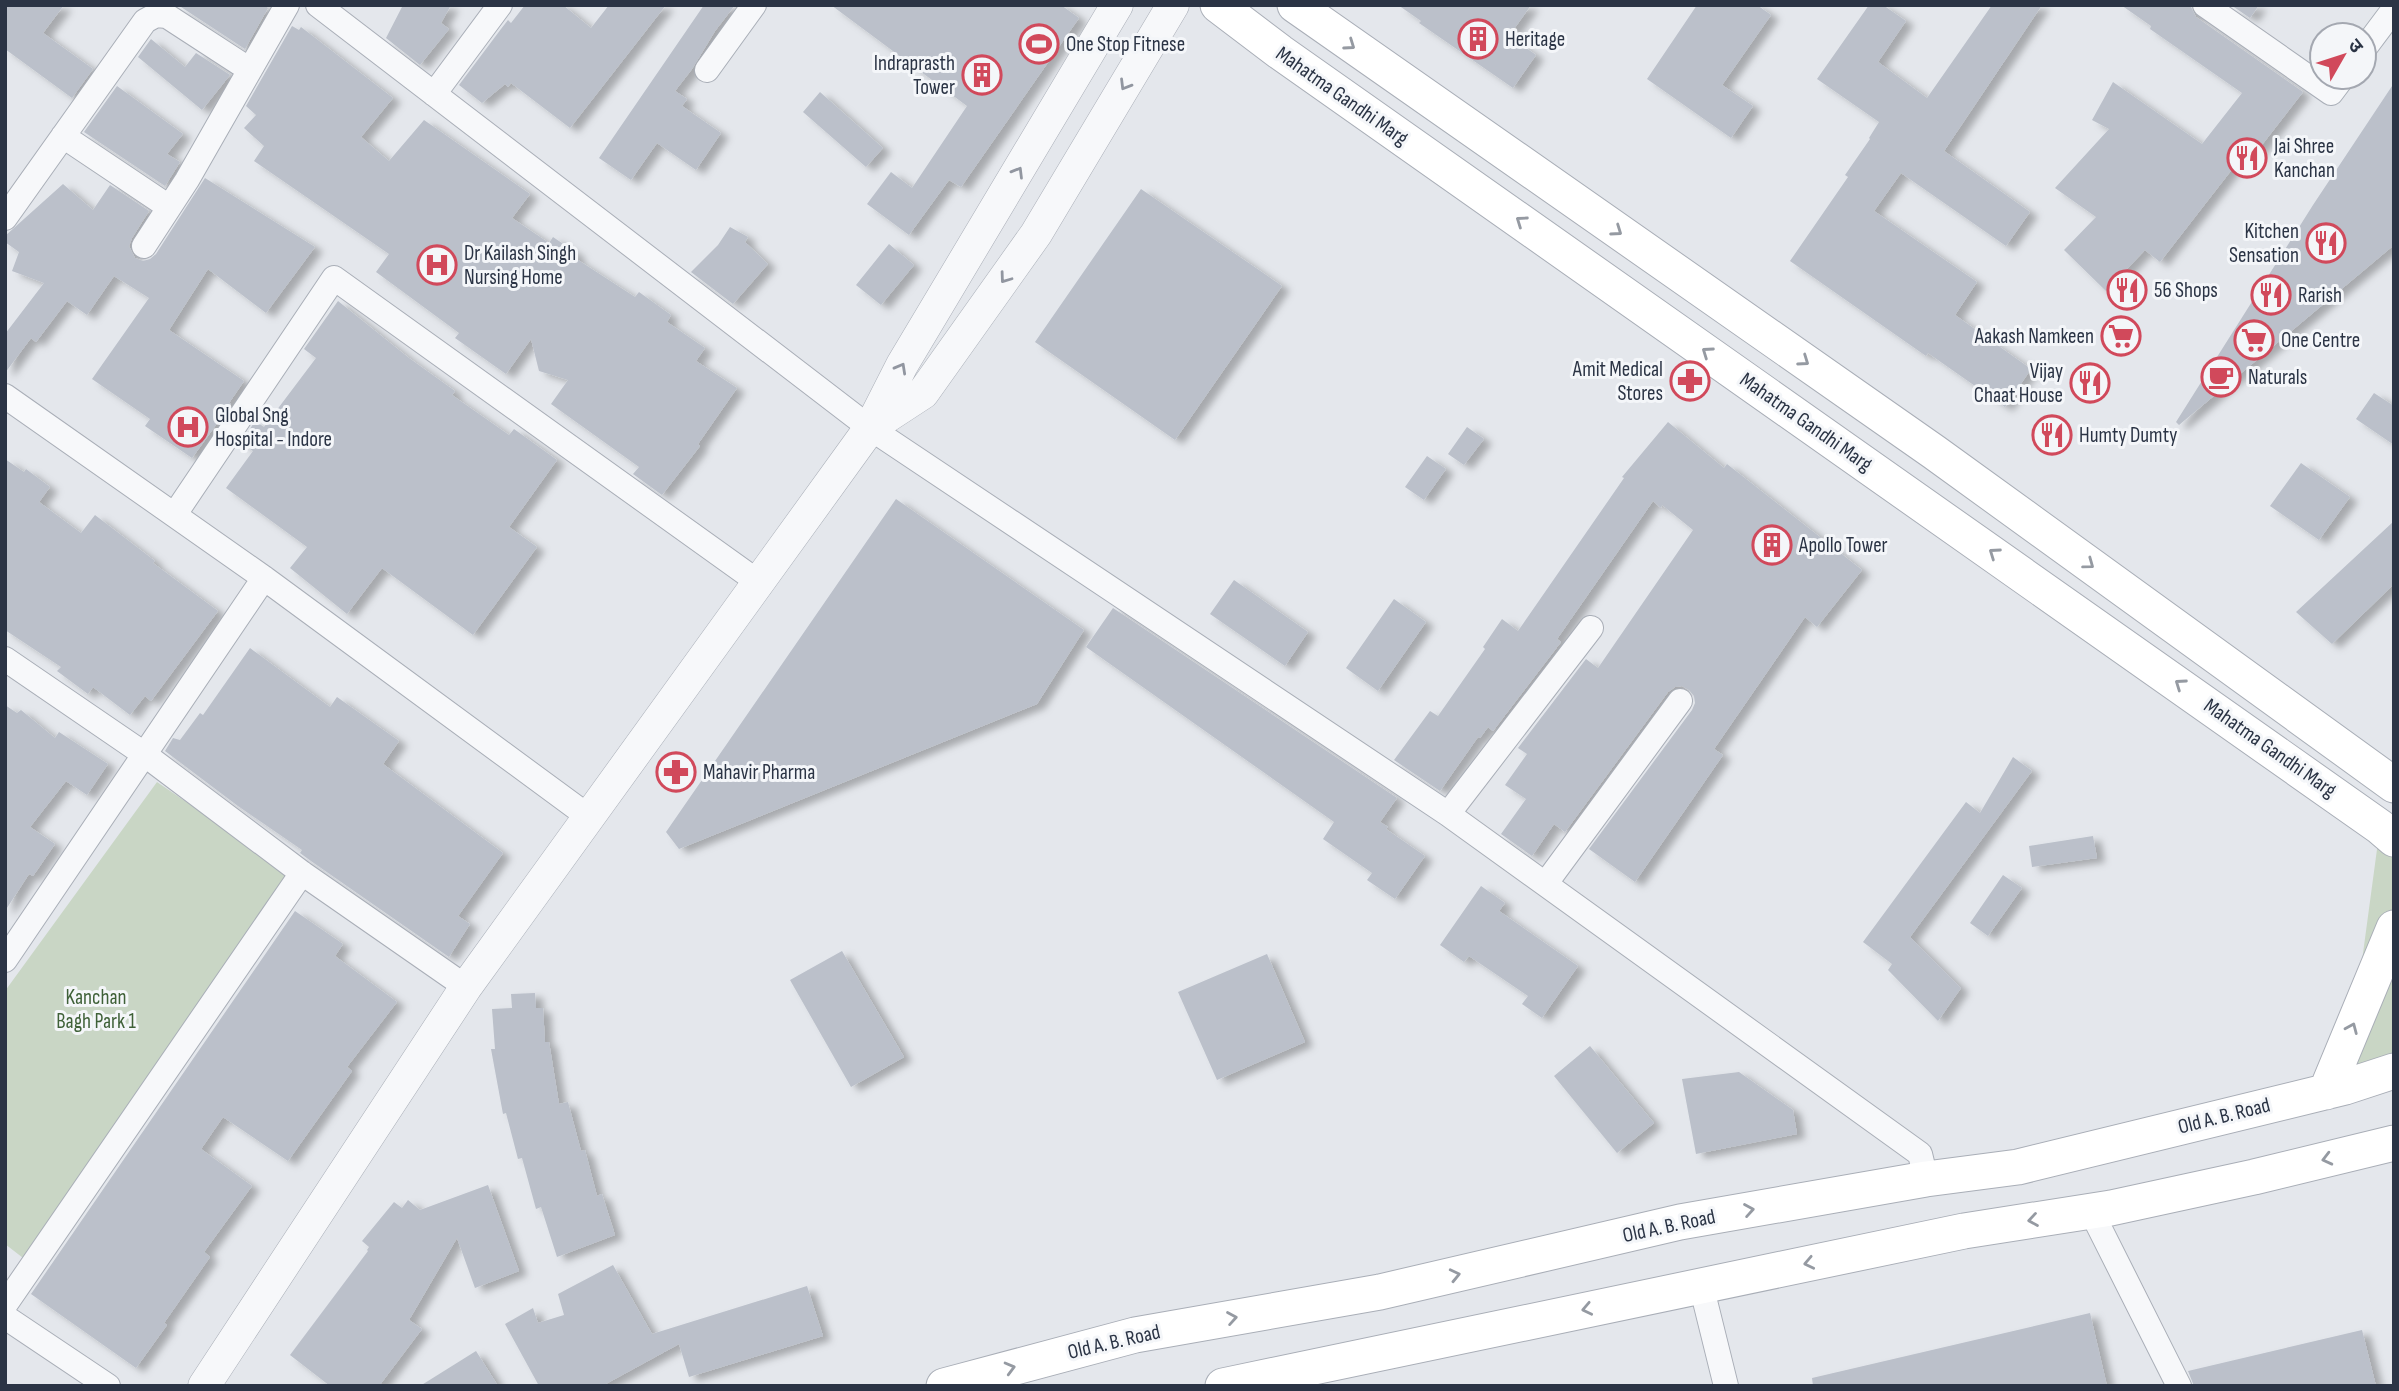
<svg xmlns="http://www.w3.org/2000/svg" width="2399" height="1391" viewBox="0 0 2399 1391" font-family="'Sofia Sans Condensed','Noto Sans Devanagari',sans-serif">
<defs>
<filter id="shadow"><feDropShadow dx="8" dy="4.5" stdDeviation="3.5" flood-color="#0004"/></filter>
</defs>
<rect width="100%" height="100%" fill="#e4e7ec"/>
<path fill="#c9d6c5" d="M157,782L289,872L27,1261L5,1244V991Z
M2380,827L2394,839V1071L2345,1087Z"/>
<path fill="#bbc0ca" filter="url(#shadow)" d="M5,5H64L43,33L93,69L72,98L5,49Z
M178,5H265L268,8L245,49Z
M403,5H451L441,23L449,29L420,65L386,38Z
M525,5H563L591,28L609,5H666L570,128L511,83L508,87L505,84L482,103L459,85L501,29L508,20L511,23Z
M704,5H735L715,31L692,69L675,91L687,99L682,106L721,133L696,170L657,143L631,180L599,158Z
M831,5H1061L1079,18L961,187L949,180L909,235L867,204L891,172L912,188L967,106Z
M1398,5H1531L1509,36L1536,55L1513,88L1419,23L1421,21Z
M1697,5H1757L1771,15L1722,85L1753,106L1731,138L1647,79Z
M1869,5H1883L1906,21L1878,62L1927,98L1992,5H2042L1944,151L2030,212L2006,246L1901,173L1874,211L1977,282L1955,315L2031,369L2005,407L1928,353L1926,356L1790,261L1848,177L1845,175L1870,139L1869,138L1879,122L1817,79Z
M2121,5H2190L2196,17L2303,92L2254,155L2247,150L2160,262L2145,250L2106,291L2064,250L2096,217L2055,188L2109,129L2092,120L2113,82L2202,144L2242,93L2150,29L2151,26Z
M2231,5H2259L2250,18Z
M292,26L299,30L301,27L393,98L361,137L389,161L424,120L530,194L512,218L549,243L553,237L578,254L575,258L635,297L639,292L671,315L667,322L705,348L696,361L737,388L698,444L700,446L662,495L633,474L639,467L551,404L568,380L539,371L531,339L506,374L455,338L459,333L376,272L389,254L254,161L264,146L244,128L256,115L246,106Z
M151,39L185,67L196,53L230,75L202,110L138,57Z
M2394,83V245L2179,425L2176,422L2313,205Z
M117,86L183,134L167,154L180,162L165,186L84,132Z
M820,92L883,148L866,167L803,112Z
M205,178L315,247L266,313L208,269L169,330L244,381L229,403L231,404L192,458L145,426L150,419L92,379L149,298L114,276L87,315L67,301L36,342L31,338L5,373V334L44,283L12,271L19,252L5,242V236L63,184L93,210L110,185L149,211L132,238L129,246L135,258L143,261L150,259L156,254Z
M1141,189L1282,286L1175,440L1035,342Z
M730,227L748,237L745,242L768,264L733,304L691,272L718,245Z
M889,244L914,265L881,305L856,285Z
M338,301L409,358L455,391L452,395L509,435L514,429L557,460L509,527L537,547L473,635L382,568L347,614L290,568L307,547L226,488L253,451L241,443L255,421L264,427L316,358L304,349Z
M2374,393L2394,406V445L2356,419Z
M1668,422L1724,468L1727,464L1862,570L1817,627L1805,617L1714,749L1723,755L1635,882L1589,849L1692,710L1695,703L1694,696L1689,690L1682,686L1675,687L1668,692L1565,832L1554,824L1532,856L1501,834L1526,799L1505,785L1527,754L1518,748L1586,659L1598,668L1693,530L1662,505L1661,508L1653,501L1557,639L1561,642L1493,731L1488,727L1480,738L1478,737L1440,791L1394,760L1430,711L1438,716L1485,649L1483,647L1502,619L1518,631L1624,478L1622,477Z
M1467,427L1484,439L1464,465L1448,454Z
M1427,456L1446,469L1424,500L1405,487Z
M5,459L24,472L26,469L50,487L39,502L81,533L95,515L155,561L153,563L218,611L151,701L145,696L130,715L93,687L88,694L57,671L61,667L5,630Z
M2301,463L2350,497L2319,540L2270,506Z
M896,499L1084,630L1037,704L679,849L666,832Z
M2394,521V584L2332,644L2296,612Z
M1234,580L1308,632L1285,666L1210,614Z
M1394,599L1426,622L1378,691L1346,668Z
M1113,608L1397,798L1380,822L1388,827L1386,829L1425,856L1395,899L1367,880L1372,873L1323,839L1334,822L1086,647Z
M250,648L330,707L337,697L399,741L383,764L503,853L458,916L470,924L449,957L311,861L300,853L302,850L238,806L165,751L173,738L180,740L200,713L203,715Z
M5,705L17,713L21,710L55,738L59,732L108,764L87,795L66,781L30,827L55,844L33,876L29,874L5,911Z
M2013,757L2032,771L1910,937L1961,988L1938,1021L1888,970L1892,964L1863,942L1966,802L1980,813Z
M2093,836L2097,858L2032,867L2029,846Z
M2003,875L2022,888L1988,936L1970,923Z
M1481,886L1505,903L1499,911L1578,966L1542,1018L1522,1004L1528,996L1469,956L1464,962L1440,945Z
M295,911L343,944L335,956L397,1002L347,1067L352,1071L288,1161L223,1117L201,1149L252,1186L204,1252L210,1257L164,1323L167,1325L136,1368L31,1294Z
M842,951L904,1057L851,1087L790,980Z
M1267,954L1305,1042L1217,1080L1178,992Z
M535,993L536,1008H543L545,1042H549L559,1104L568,1102L581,1151L585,1150L597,1196L602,1194L615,1235L557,1257L541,1207L536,1209L522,1158L518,1159L506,1113L503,1114L491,1049H495L492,1009L512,1008L511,994Z
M1590,1046L1654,1123L1617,1153L1554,1076Z
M1739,1072L1793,1110L1797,1134L1696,1154L1682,1079Z
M488,1185L519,1271L475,1288L457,1238L409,1320L422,1329L379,1386H330L290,1355L368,1251L367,1250L369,1247L362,1241L394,1202L402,1208L408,1200L420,1210Z
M613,1265L652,1334L807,1286L823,1336L689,1377L679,1344L602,1386H539L505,1324L533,1308L538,1323L564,1315L558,1294Z
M2090,1313L2107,1386H1813L1812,1378Z
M2362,1330L2376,1386H2194L2188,1371Z
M476,1351L498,1386H420Z"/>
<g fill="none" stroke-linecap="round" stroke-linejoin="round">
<g stroke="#a9aeb7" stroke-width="26">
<path id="minor" d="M318,5L870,428L1448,814L1920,1154L1926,1179
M2205,5L2331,93L2343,77
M2364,49L2394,9
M707,70L754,5
M434,94L500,5
M63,136L169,207
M5,218L145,21L156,15L167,16L250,70
M144,246L187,180L287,5
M5,396L264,578L589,817
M175,514L334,278L758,582
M5,659L144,754L302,873L466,987
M1448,814L1591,628
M1546,883L1680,701
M5,960L264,578
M2091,1211L2179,1386
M1701,1285L1726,1386
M5,1305L302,873
M5,1317L108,1386"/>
</g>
<g stroke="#a9aeb7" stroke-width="33">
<path id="tertiary" d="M871,427L923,393L1036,234L1173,5
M204,1386L466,987L870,428L902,365L1117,5"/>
</g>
<g stroke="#a9aeb7" stroke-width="37">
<path id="secondary" d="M1218,5L1280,52L2380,827L2394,839
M1295,5L1934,452L2394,785
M2326,1092L2394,928
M944,1386L1135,1335L1380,1292L1680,1222L1926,1179L2018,1167L2345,1087L2394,1071
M1223,1386L1964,1231L2111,1208L2254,1177L2394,1143"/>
</g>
<use href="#minor" stroke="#f7f8fa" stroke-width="24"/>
<use href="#tertiary" stroke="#f7f8fa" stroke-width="32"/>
<use href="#secondary" stroke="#fff" stroke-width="35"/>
</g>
<defs><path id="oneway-chevron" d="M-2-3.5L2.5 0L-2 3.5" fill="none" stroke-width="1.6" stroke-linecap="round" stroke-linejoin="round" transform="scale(1.75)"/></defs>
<g stroke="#959aa2">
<use href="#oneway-chevron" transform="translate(1350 45) rotate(35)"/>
<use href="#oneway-chevron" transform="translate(1521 221) rotate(-145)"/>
<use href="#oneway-chevron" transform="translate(1617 231) rotate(35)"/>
<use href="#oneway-chevron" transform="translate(1707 352) rotate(-145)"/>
<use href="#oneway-chevron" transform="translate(1804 361) rotate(35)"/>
<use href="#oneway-chevron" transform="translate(1994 553) rotate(-145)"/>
<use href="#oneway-chevron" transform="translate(2089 564) rotate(36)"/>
<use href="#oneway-chevron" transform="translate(2180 684) rotate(-145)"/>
<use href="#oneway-chevron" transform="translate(2352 1028) rotate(-67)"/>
<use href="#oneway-chevron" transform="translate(2327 1159) rotate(166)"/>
<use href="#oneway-chevron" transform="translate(1749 1210) rotate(-10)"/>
<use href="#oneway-chevron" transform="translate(2033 1220) rotate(171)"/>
<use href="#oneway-chevron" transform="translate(1809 1263) rotate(168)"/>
<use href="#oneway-chevron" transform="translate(1455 1275) rotate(-13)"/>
<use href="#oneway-chevron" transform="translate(1587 1309) rotate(168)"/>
<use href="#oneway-chevron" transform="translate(1232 1318) rotate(-10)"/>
<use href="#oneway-chevron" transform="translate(1010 1368) rotate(-15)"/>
</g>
<g stroke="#9196a0">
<use href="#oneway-chevron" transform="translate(1125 85) rotate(121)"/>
<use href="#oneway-chevron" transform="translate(1018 172) rotate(-59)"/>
<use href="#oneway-chevron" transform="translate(1005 278) rotate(126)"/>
<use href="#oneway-chevron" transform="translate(901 368) rotate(-61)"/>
</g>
<defs>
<g id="building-ring" transform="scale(2.0125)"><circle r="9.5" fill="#f4f6f9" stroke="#d1495b" stroke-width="1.5"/><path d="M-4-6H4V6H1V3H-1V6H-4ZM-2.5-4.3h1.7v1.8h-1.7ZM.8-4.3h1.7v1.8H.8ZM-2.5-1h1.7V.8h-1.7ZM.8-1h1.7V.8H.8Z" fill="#d1495b"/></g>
<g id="stadium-ring" transform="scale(2.0125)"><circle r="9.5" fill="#f4f6f9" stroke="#d1495b" stroke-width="1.5"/><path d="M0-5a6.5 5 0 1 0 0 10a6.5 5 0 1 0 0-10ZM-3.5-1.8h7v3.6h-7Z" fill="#d1495b"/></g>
<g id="restaurant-ring" transform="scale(2.0125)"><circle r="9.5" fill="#f4f6f9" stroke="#d1495b" stroke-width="1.5"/><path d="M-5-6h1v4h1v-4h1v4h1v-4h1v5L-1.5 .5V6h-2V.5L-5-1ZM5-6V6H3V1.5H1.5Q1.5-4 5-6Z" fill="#d1495b"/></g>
<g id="hospital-ring" transform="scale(2.0125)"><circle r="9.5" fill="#f4f6f9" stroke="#d1495b" stroke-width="1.5"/><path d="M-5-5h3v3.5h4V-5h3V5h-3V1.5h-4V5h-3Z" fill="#d1495b"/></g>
<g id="supermarket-ring" transform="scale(2.0125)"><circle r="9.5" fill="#f4f6f9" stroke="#d1495b" stroke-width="1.5"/><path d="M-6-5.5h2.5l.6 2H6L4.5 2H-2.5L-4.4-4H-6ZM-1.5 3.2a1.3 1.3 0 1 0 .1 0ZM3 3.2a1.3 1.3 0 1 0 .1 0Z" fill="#d1495b"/></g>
<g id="cafe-ring" transform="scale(2.0125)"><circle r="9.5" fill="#f4f6f9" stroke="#d1495b" stroke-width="1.5"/><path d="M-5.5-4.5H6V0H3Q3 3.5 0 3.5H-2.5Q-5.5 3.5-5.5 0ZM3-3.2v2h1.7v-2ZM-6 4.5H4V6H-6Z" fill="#d1495b"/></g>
<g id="pharmacy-ring" transform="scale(2.0125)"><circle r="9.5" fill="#f4f6f9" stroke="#d1495b" stroke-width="1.5"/><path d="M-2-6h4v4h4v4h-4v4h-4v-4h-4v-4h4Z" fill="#d1495b"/></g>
</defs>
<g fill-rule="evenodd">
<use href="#building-ring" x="1478" y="39"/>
<use href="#stadium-ring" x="1039" y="44"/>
<use href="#building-ring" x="982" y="75"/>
<use href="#restaurant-ring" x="2247" y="158"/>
<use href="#restaurant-ring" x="2326" y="243"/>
<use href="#hospital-ring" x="437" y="265"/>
<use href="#restaurant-ring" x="2127" y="290"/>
<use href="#restaurant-ring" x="2271" y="295"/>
<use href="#supermarket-ring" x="2121" y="336"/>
<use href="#supermarket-ring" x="2254" y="340"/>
<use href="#cafe-ring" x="2221" y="377"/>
<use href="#pharmacy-ring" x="1690" y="381"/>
<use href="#restaurant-ring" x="2090" y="383"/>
<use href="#hospital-ring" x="188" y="427"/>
<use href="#restaurant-ring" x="2052" y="435"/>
<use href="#building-ring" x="1772" y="545"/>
<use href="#pharmacy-ring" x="676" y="772"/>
</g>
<g text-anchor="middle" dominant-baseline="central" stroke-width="6" stroke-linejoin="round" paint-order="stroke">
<g font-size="21" fill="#2b3445" stroke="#f4f6f9" text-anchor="start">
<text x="1505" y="39">Heritage</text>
<text x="1066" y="44">One Stop Fitnese</text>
<text x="955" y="63" text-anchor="end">Indraprasth<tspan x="955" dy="24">Tower</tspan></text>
<text x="2274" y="146">Jai Shree<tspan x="2274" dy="24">Kanchan</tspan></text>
<text x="2299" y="231" text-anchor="end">Kitchen<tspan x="2299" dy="24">Sensation</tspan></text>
<text x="464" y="253">Dr Kailash Singh<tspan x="464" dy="24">Nursing Home</tspan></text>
<text x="2154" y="290">56 Shops</text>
<text x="2298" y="295">Rarish</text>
<text x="2094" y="336" text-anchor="end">Aakash Namkeen</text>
<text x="2281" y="340">One Centre</text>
<text x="1663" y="369" text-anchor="end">Amit Medical<tspan x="1663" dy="24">Stores</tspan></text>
<text x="2063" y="371" text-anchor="end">Vijay<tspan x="2063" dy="24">Chaat House</tspan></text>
<text x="2248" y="377">Naturals</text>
<text x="215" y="415">Global Sng<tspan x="215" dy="24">Hospital - Indore</tspan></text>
<text x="2079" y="435">Humty Dumty</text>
<text x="1799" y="545">Apollo Tower</text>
<text x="703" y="772">Mahavir Pharma</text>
</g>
<g font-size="21" fill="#2b3445" stroke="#f4f6f9">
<text transform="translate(1342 96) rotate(35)">Mahatma Gandhi Marg</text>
<text transform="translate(1806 422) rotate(35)">Mahatma Gandhi Marg</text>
<text transform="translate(2270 748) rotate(35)">Mahatma Gandhi Marg</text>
<text transform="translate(2224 1116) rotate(-14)">Old A. B. Road</text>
<text transform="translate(1669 1226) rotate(-12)">Old A. B. Road</text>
<text transform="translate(1114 1342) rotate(-13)">Old A. B. Road</text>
</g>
<g font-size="21" fill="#3f6138" stroke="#f4f6f9">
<text x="96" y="997">Kanchan<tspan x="96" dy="24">Bagh Park 1</tspan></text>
</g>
</g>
<rect width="2399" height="1391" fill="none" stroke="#2b3445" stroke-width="14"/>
<g transform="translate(2343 56) rotate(51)"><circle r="33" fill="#f4f6f9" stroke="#a4a8b1" stroke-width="2"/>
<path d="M0-5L12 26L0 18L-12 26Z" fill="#d1495b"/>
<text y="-10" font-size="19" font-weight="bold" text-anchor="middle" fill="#2b3445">उ</text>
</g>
</svg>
